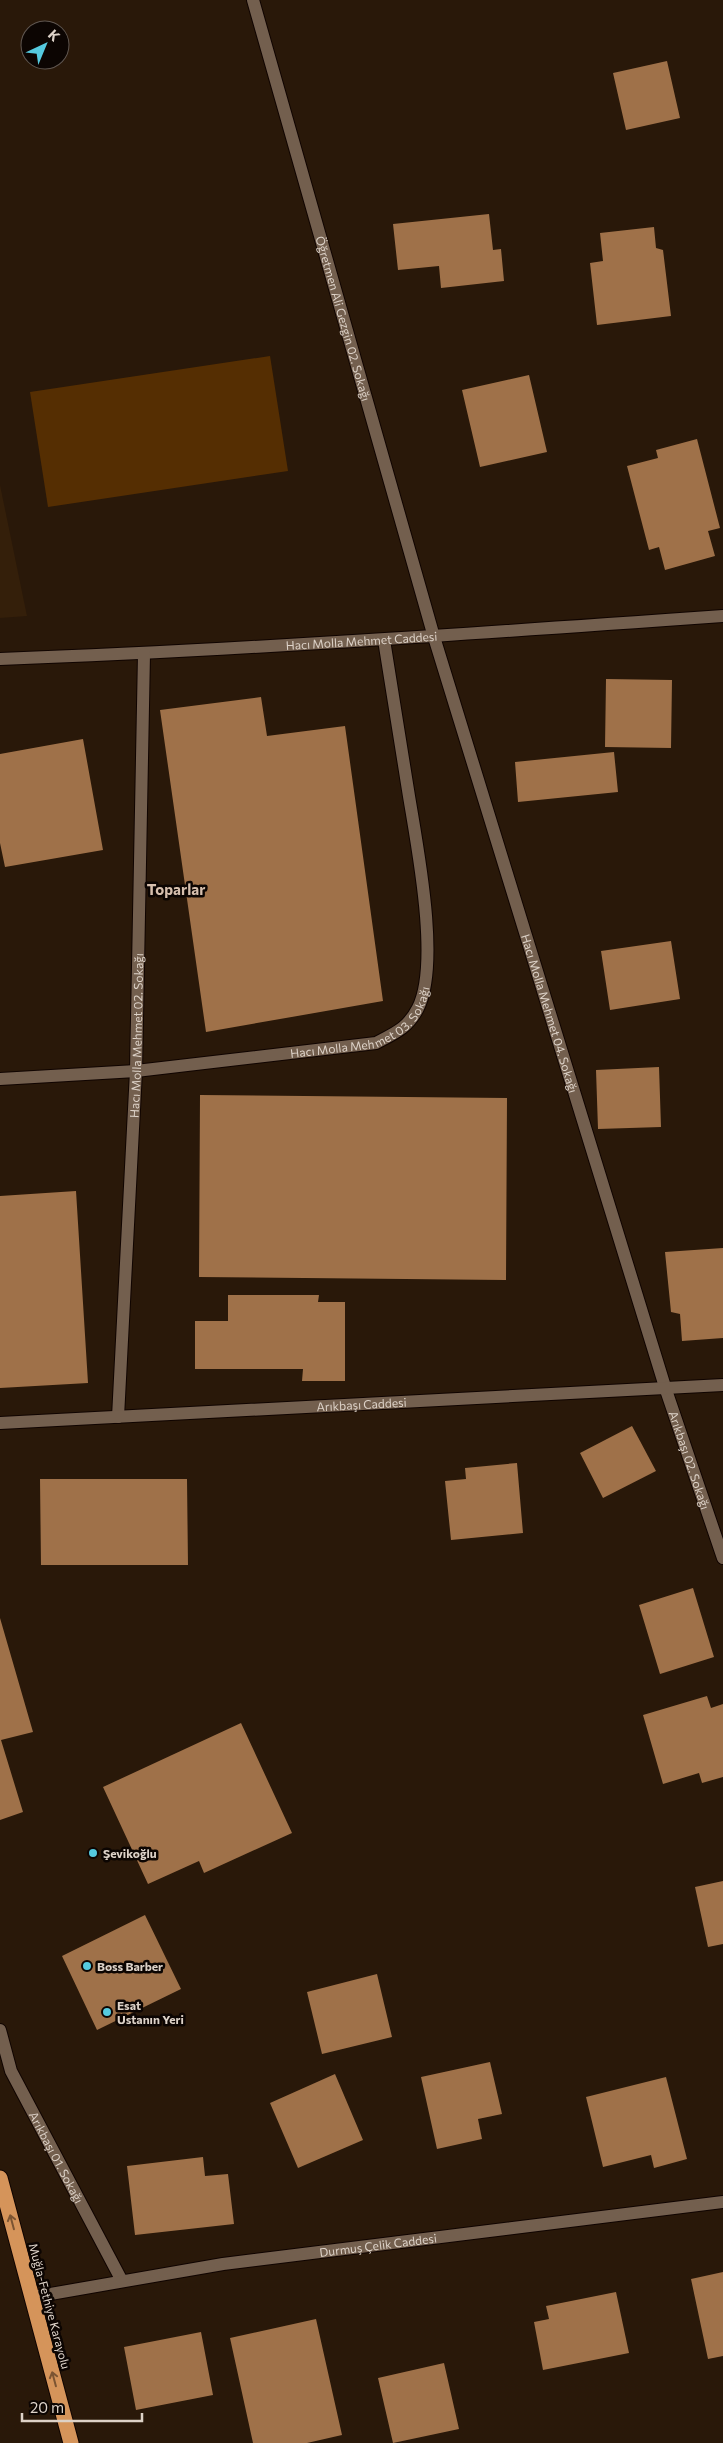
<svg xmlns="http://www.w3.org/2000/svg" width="723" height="2443" viewBox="0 0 723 2443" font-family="Commissioner,sans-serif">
<rect width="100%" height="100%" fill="#291809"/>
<path fill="#341f0a" d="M0,485L27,616L0,618Z"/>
<path fill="#552e02" d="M270,356L288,471L48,507L30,392Z"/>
<path fill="#9f7149" d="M667,61L680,118L626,130L613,73Z
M489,214L493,250L501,249L504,281L441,288L439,266L398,270L393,224Z
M654,227L656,248L663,250L671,316L597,325L590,263L603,261L600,233Z
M529,375L547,452L480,467L462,390Z
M697,439L720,528L708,531L715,556L665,570L659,547L649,550L627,466L658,458L656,450Z
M606,679L672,680L671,748L605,747Z
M261,697L267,736L345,726L383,1001L206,1032L160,710Z
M83,739L103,850L5,867L0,843V754Z
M614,752L618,792L518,802L515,762Z
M671,941L680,999L610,1010L601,951Z
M659,1067L661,1127L598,1129L596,1070Z
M200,1095L507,1098L506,1280L199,1277Z
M76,1191L88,1383L0,1388V1196Z
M723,1248V1338L682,1341L680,1314L671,1312L665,1252Z
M228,1295H319L318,1302H345V1381H302L303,1369H195V1321H228Z
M632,1426L656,1471L603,1498L580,1453Z
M517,1463L523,1533L451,1540L445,1481L466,1479L465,1468Z
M40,1479H187L188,1565H41Z
M693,1588L714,1657L660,1674L639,1605Z
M0,1618L33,1732L1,1740L23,1812L0,1820Z
M707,1696L711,1708L723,1704V1777L702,1783L699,1773L663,1784L643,1715Z
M241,1723L292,1833L204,1873L199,1861L148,1884L103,1787Z
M723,1881V1944L708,1947L695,1887Z
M145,1915L181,1989L97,2030L62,1956Z
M377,1974L392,2037L322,2054L307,1992Z
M490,2062L502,2114L478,2119L482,2139L437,2149L421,2077Z
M335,2074L363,2140L298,2168L270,2103Z
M666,2077L687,2159L654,2168L651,2155L603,2167L586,2097Z
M203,2157L205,2176L228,2174L234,2224L135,2235L127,2166Z
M723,2272V2356L708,2359L691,2279Z
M616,2292L629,2353L543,2370L534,2322L549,2319L546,2306Z
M316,2319L342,2435L307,2443H253L230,2338Z
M201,2332L213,2395L136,2410L124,2347Z
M444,2363L459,2429L393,2443L378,2378Z"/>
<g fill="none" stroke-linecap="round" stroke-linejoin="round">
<g stroke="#100400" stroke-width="14">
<g id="minor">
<path id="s1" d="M253,0L434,637L666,1390L723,1558"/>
<path id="s2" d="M0,659C241,650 482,633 723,616"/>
<path id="s3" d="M0,1079L136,1071L376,1043C395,1033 408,1028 418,1008C441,962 416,841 408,790C400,740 392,690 384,640"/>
<path id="s4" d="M118,1417L136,1071L144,654"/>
<path id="s5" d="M0,1423L723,1385"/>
<path id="s6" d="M0,2030L11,2071L122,2281"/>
<path id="s7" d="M33,2297L223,2264L723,2202"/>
</g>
</g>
<g stroke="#100400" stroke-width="17">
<path id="highway" d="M0,2178L71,2443"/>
</g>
<use href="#minor" stroke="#735f4e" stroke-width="12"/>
<use href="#highway" stroke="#d5945a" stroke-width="15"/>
</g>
<defs><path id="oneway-shaft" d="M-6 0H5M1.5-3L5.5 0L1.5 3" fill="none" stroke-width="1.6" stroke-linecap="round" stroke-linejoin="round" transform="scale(1.25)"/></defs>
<g stroke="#7b5432">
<use href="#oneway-shaft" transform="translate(12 2222) rotate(-105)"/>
<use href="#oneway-shaft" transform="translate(54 2379) rotate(-105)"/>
</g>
<g fill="#55cadf" stroke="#0c0502" stroke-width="2">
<circle cx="93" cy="1853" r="5"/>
<circle cx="87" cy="1966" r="5"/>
<circle cx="107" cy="2012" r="5"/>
</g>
<g text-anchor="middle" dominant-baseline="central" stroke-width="5" stroke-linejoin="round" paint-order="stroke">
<g font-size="12" fill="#ddd2c8" stroke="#0c0502">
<text stroke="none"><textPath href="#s1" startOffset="331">Öğretmen Ali Gezgin 02. Sokağı</textPath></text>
<text stroke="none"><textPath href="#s2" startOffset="362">Hacı Molla Mehmet Caddesi</textPath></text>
<text stroke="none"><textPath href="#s1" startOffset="1056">Hacı Molla Mehmet 04. Sokağı</textPath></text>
<text stroke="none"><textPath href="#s3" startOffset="374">Hacı Molla Mehmet 03. Sokağı</textPath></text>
<text stroke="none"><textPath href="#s4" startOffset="382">Hacı Molla Mehmet 02. Sokağı</textPath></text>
<text stroke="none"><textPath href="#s5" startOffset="362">Arıkbaşı Caddesi</textPath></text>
<text stroke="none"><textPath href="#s1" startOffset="1524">Arıkbaşı 02. Sokağı</textPath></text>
<text stroke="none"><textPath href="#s6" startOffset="140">Arıkbaşı 01. Sokağı</textPath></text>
<text stroke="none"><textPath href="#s7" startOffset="349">Durmuş Çelik Caddesi</textPath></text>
<text transform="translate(50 2306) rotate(75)">Muğla-Fethiye Karayolu</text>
</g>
<g font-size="12" font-weight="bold" fill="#ddd2c8" stroke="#0c0502" text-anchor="start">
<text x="103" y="1853">Şevikoğlu</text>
<text x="97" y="1966">Boss Barber</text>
<text x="117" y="2005">Esat<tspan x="117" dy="14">Ustanın Yeri</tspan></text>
</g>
<g font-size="15" font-weight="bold" fill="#d6bfad" stroke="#0c0502">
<text x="176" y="889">Toparlar</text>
</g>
</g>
<g transform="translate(45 45) rotate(44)"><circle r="24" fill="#0c0502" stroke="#605751"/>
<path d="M0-4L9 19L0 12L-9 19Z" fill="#55cadf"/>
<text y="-8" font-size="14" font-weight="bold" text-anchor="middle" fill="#ddd2c8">K</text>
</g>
<path d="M22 2413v8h120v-8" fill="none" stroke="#ddd2c8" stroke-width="2.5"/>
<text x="30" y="2413" font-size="15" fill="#ddd2c8" stroke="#0c0502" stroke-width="4" paint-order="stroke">20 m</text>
</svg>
